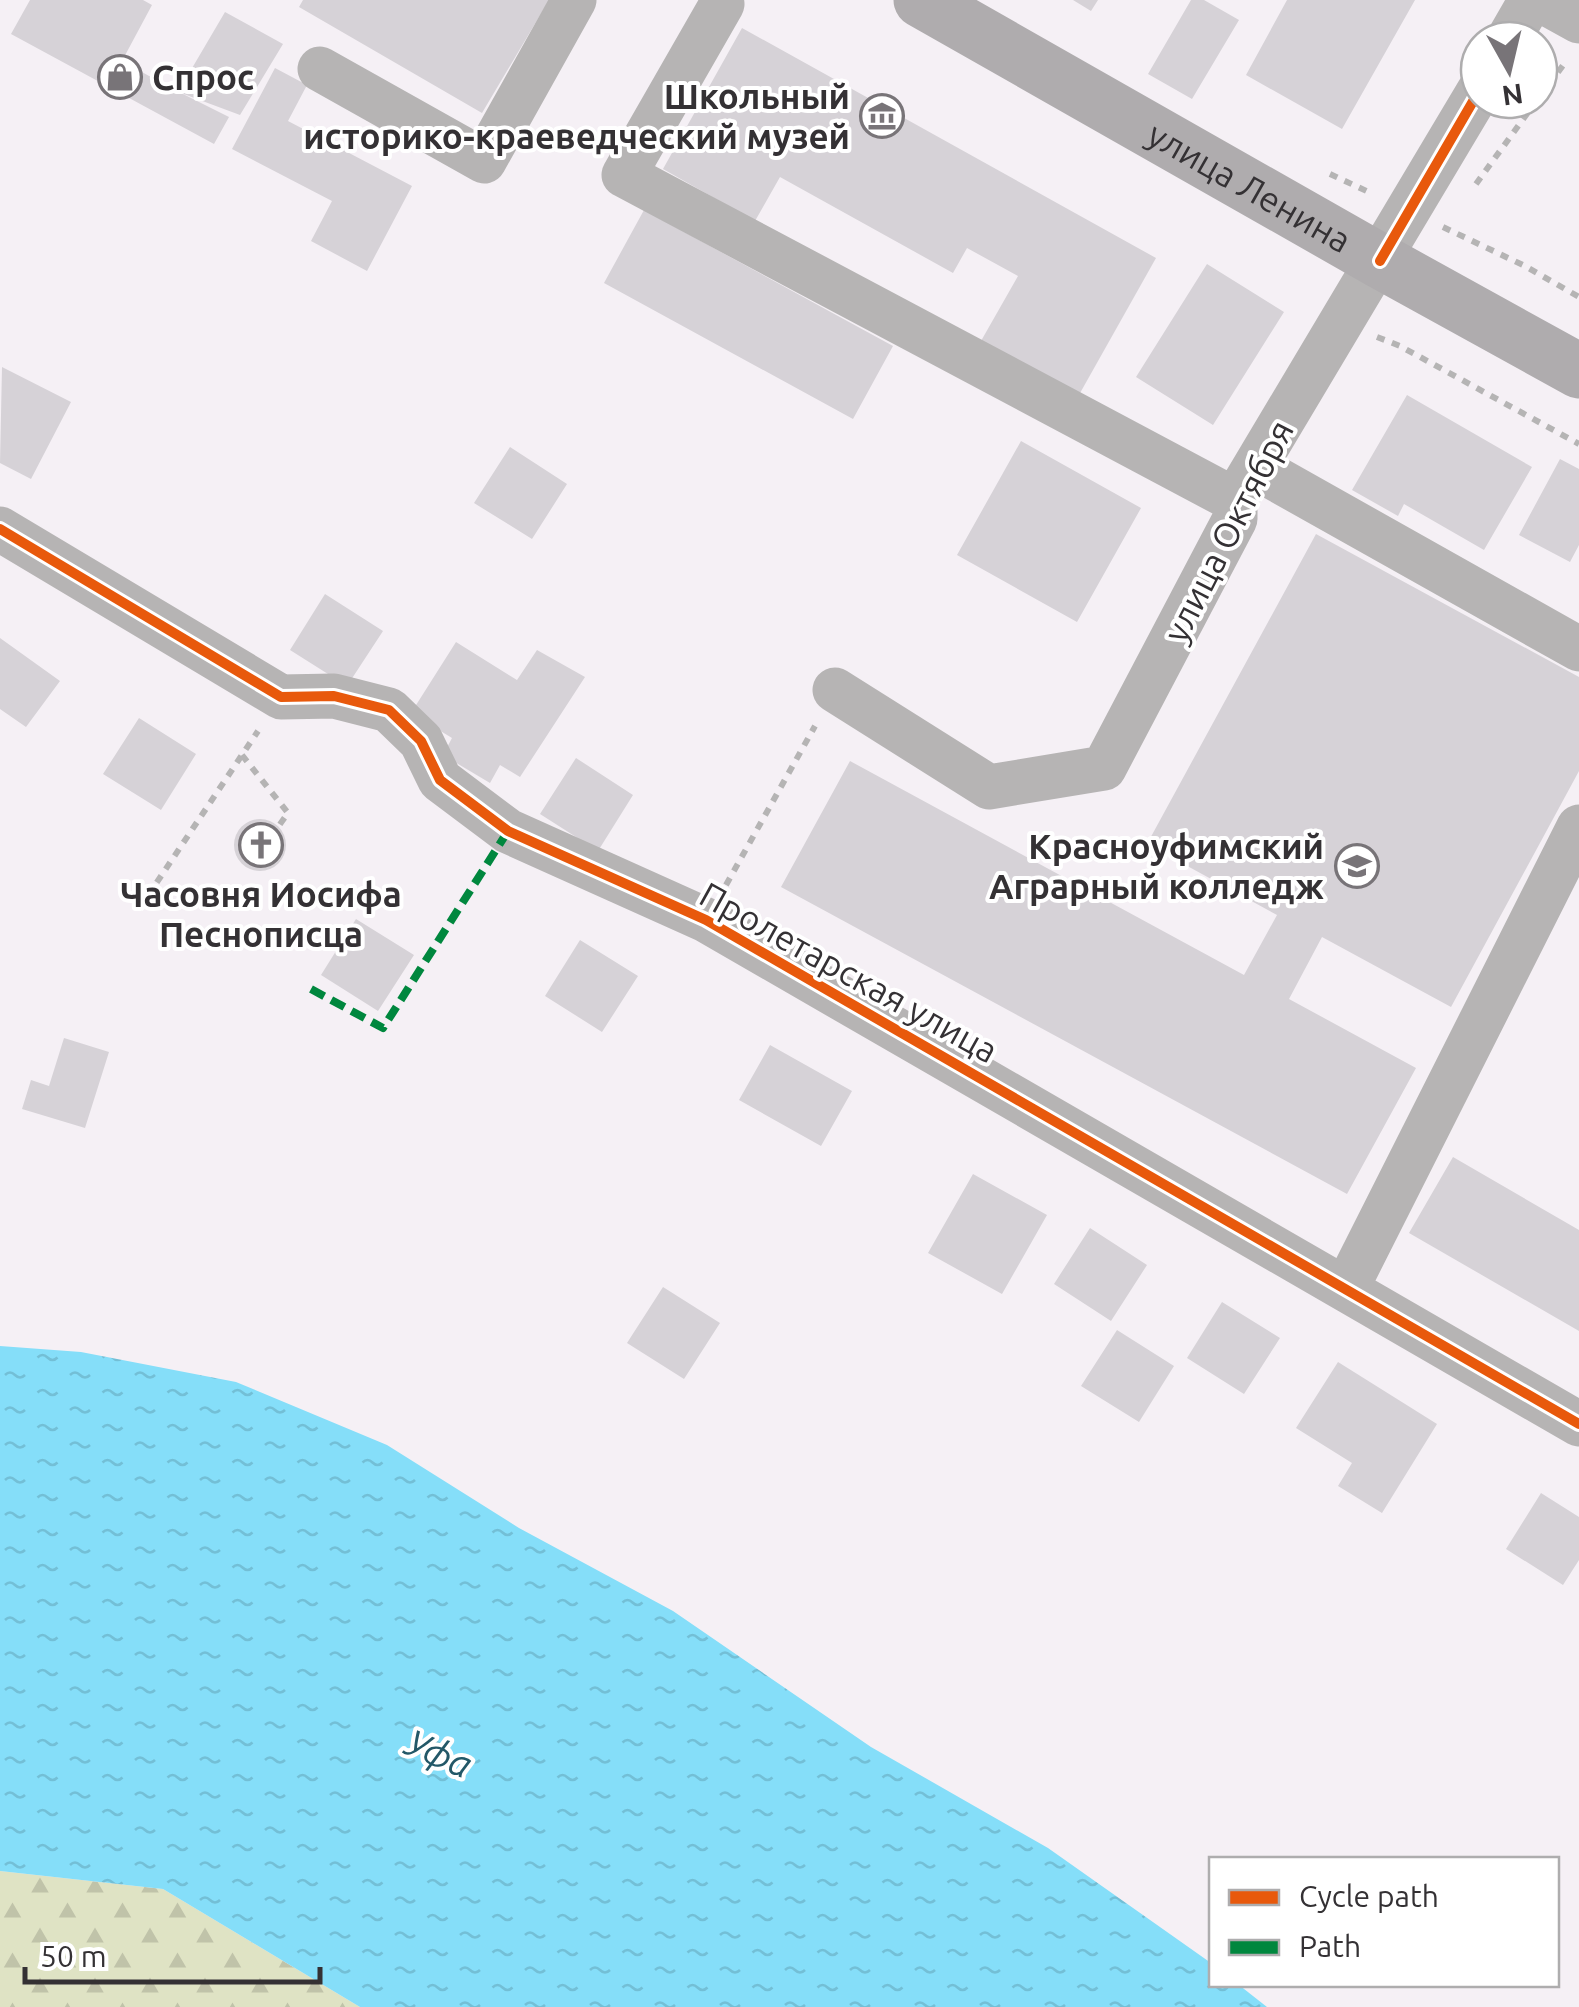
<svg xmlns="http://www.w3.org/2000/svg" width="1579" height="2007" viewBox="0 0 1579 2007" font-family="Ubuntu,sans-serif">
<defs>
<pattern id="forest-firs" width="22" height="20" patternUnits="userSpaceOnUse" patternTransform="scale(2.5)"><rect width="22" height="20" fill="#dfe3c4"/><path d="M5 1l3.5 6h-7zM16 11l3.5 6h-7z" fill="#c0c3a9"/></pattern>
<pattern id="water-ripples" width="26" height="14" patternUnits="userSpaceOnUse" patternTransform="scale(2.5)"><rect width="26" height="14" fill="#85def9"/><path d="M2 4q2-2 4 0t4 0M15 11q2-2 4 0t4 0" fill="none" stroke="#73bfd6"/></pattern>
</defs>
<rect width="100%" height="100%" fill="#f5f0f5"/>
<path fill="url(#forest-firs)" d="M0,1871L163,1889L360,2007H0Z"/>
<path fill="url(#water-ripples)" d="M0,1346L81,1352L236,1382L387,1445L519,1528L673,1611L871,1747L1048,1848L1211,1963L1212,1984L1239,1985L1267,2007H360L163,1889L0,1871Z"/>
<path fill="#d6d2d7" d="M30,0H143L152,5L122,61L178,92L225,12L283,44L240,115L181,93L229,117L214,144L11,34Z
M303,0H549L482,113L299,7Z
M1073,0H1098L1091,11Z
M1191,0H1204L1239,20L1192,99L1148,74Z
M1287,0H1415L1342,129L1246,75Z
M742,28L1156,258L1075,402L977,348L1018,276L967,248L953,273L780,177L755,221L663,169Z
M275,68L307,85L288,121L412,186L367,271L311,241L332,201L232,149Z
M644,210L893,346L853,419L604,283Z
M1207,264L1284,312L1213,425L1136,377Z
M2,367L71,402L31,479L0,463Z
M1407,395L1532,467L1484,550L1404,504L1398,516L1352,490Z
M1021,441L1141,508L1077,622L957,555Z
M510,447L567,484L532,539L474,503Z
M1560,459L1579,469V545L1570,562L1519,535Z
M1316,534L1579,677V771L1451,1007L1322,937L1289,999L1416,1068L1347,1194L781,887L850,761L1244,975L1277,915L1147,844Z
M325,594L383,631L347,686L290,650Z
M0,638L60,681L26,727L0,709Z
M456,642L517,680L537,650L585,677L520,777L500,765L490,783L443,755L452,738L411,713Z
M139,718L196,754L161,810L103,774Z
M576,758L633,795L598,851L540,814Z
M234 845a26 26 0 1 1 52 0a26 26 0 1 1-52 0Z
M356,919L414,955L378,1011L321,975Z
M580,940L638,976L602,1032L545,996Z
M64,1038L109,1052L85,1128L22,1109L31,1080L49,1086Z
M770,1045L852,1091L821,1146L739,1100Z
M1453,1157L1579,1230V1331L1409,1233Z
M973,1174L1047,1215L1002,1294L928,1253Z
M1090,1228L1147,1265L1111,1321L1054,1284Z
M663,1287L720,1323L684,1379L627,1343Z
M1222,1302L1280,1338L1244,1394L1187,1358Z
M1117,1330L1174,1366L1139,1422L1081,1386Z
M1338,1362L1437,1424L1382,1513L1338,1486L1352,1463L1296,1428Z
M1541,1493L1579,1517V1560L1563,1585L1506,1549Z"/>
<g fill="none" stroke-linecap="round" stroke-linejoin="round">
<path stroke="#b5b4b4" stroke-width="6" stroke-dasharray="8 8" stroke-linecap="butt" d="M1539,98L1567,60
M1330,174L1373,194
M1476,184L1537,100
M1443,227L1525,266L1579,297
M1377,337L1400,346L1579,444
M242,755L288,813L278,827
M726,885L815,726
M139,909L258,731"/>
<path stroke="#b6b4b4" stroke-width="45" d="M1541,0L1579,21
M722,4L624,175L1235,500
M1508,40L1531,0
M320,69L484,161L574,0
M1255,467L1579,649
M0,529L281,697L334,696L389,710L421,741L440,780L508,831L706,920L1579,1424
M835,690L989,787L1104,768L1235,519V500L1479,91
M1346,1289L1579,827"/>
<path stroke="#afacae" stroke-width="55" id="s1" d="M921,0L1380,261L1579,371"/>
<path stroke="#00873e" stroke-width="8" stroke-dasharray="15 8" stroke-linecap="butt" d="M311,989L383,1028L508,831"/>
<g stroke="#fff" stroke-width="16">
<path id="cycleway" d="M1380,261L1479,91
M0,529L281,697L334,696L389,710L421,741L440,780L508,831L706,920L1579,1424"/>
</g>
<use href="#cycleway" stroke="#e8590c" stroke-width="10"/>
</g>
<defs>
<g id="shop-ring" transform="scale(2.25)"><circle r="9.5" fill="#fff" stroke="#787478" stroke-width="1.5"/><path d="M-5-2.5h2.3a2.7 3.5 0 0 1 5.4 0H5L5.5 6h-11ZM-1.5-2.5h3a1.5 2.3 0 0 0-3 0Z" fill="#787478"/></g>
<g id="museum-ring" transform="scale(2.25)"><circle r="9.5" fill="#fff" stroke="#787478" stroke-width="1.5"/><path d="M0-6L6-3V-2H-6V-3ZM-5-1h2V3h-2ZM-1-1h2V3h-2ZM3-1h2V3H3ZM-6 4H6V6H-6Z" fill="#787478"/></g>
<g id="church-ring" transform="scale(2.25)"><circle r="9.5" fill="#fff" stroke="#787478" stroke-width="1.5"/><path d="M-1.2-6h2.4v3.5h3.3v2.4h-3.3V6h-2.4V-.1h-3.3v-2.4h3.3Z" fill="#787478"/></g>
<g id="university-ring" transform="scale(2.25)"><circle r="9.5" fill="#fff" stroke="#787478" stroke-width="1.5"/><path d="M0-5L7-2L0 1L-7-2ZM-4 1L0 2.5L4 1V4Q0 6-4 4Z" fill="#787478"/></g>
</defs>
<g fill-rule="evenodd">
<use href="#shop-ring" x="120" y="77"/>
<use href="#museum-ring" x="882" y="116"/>
<use href="#church-ring" x="261" y="845"/>
<use href="#university-ring" x="1357" y="866"/>
</g>
<g text-anchor="middle" dominant-baseline="central" stroke-width="8" stroke-linejoin="round" paint-order="stroke">
<g font-size="35" font-weight="bold" fill="#343134" stroke="#fff" text-anchor="end">
<text x="152" y="77" text-anchor="start">Спрос</text>
<text x="850" y="96">Школьный<tspan x="850" dy="40">историко-краеведческий музей</tspan></text>
<text x="1324" y="846">Красноуфимский<tspan x="1324" dy="40">Аграрный колледж</tspan></text>
<text x="261" y="894" text-anchor="middle">Часовня Иосифа<tspan x="261" dy="40">Песнописца</tspan></text>
</g>
<g font-size="35" fill="#343134" stroke="#fff">
<text stroke="none"><textPath href="#s1" startOffset="378">улица Ленина</textPath></text>
<text transform="translate(1228 531) rotate(-63)">улица Октября</text>
<text transform="translate(849 972) rotate(29)">Пролетарская улица</text>
</g>
<g font-size="38" font-style="italic" fill="#235868" stroke="#fff">
<text transform="translate(439 1753) rotate(23)">Уфа</text>
</g>
</g>
<rect x="1209" y="1857" width="350" height="130" fill="#ffffff" stroke="#aeadae" stroke-width="2.5"/>
<rect x="1229" y="1890" width="50" height="15" fill="#e8590c" stroke="#aeadae" stroke-width="2.5"/>
<text x="1299" y="1907" font-size="30" fill="#343134">Cycle path</text>
<rect x="1229" y="1940" width="50" height="15" fill="#00873e" stroke="#aeadae" stroke-width="2.5"/>
<text x="1299" y="1957" font-size="30" fill="#343134">Path</text>
<g transform="translate(1509 70) rotate(172)"><circle r="48" fill="#ffffff" stroke="#aeadae" stroke-width="2.5"/>
<path d="M0-8L18 38L0 25L-18 38Z" fill="#787478"/>
<text y="-15" font-size="28" font-weight="bold" text-anchor="middle" fill="#343134">N</text>
</g>
<path d="M25 1967v15h295v-15" fill="none" stroke="#343134" stroke-width="5"/>
<text x="40" y="1967" font-size="30" fill="#343134" stroke="#ffffff" stroke-width="8" paint-order="stroke">50 m</text>
</svg>
